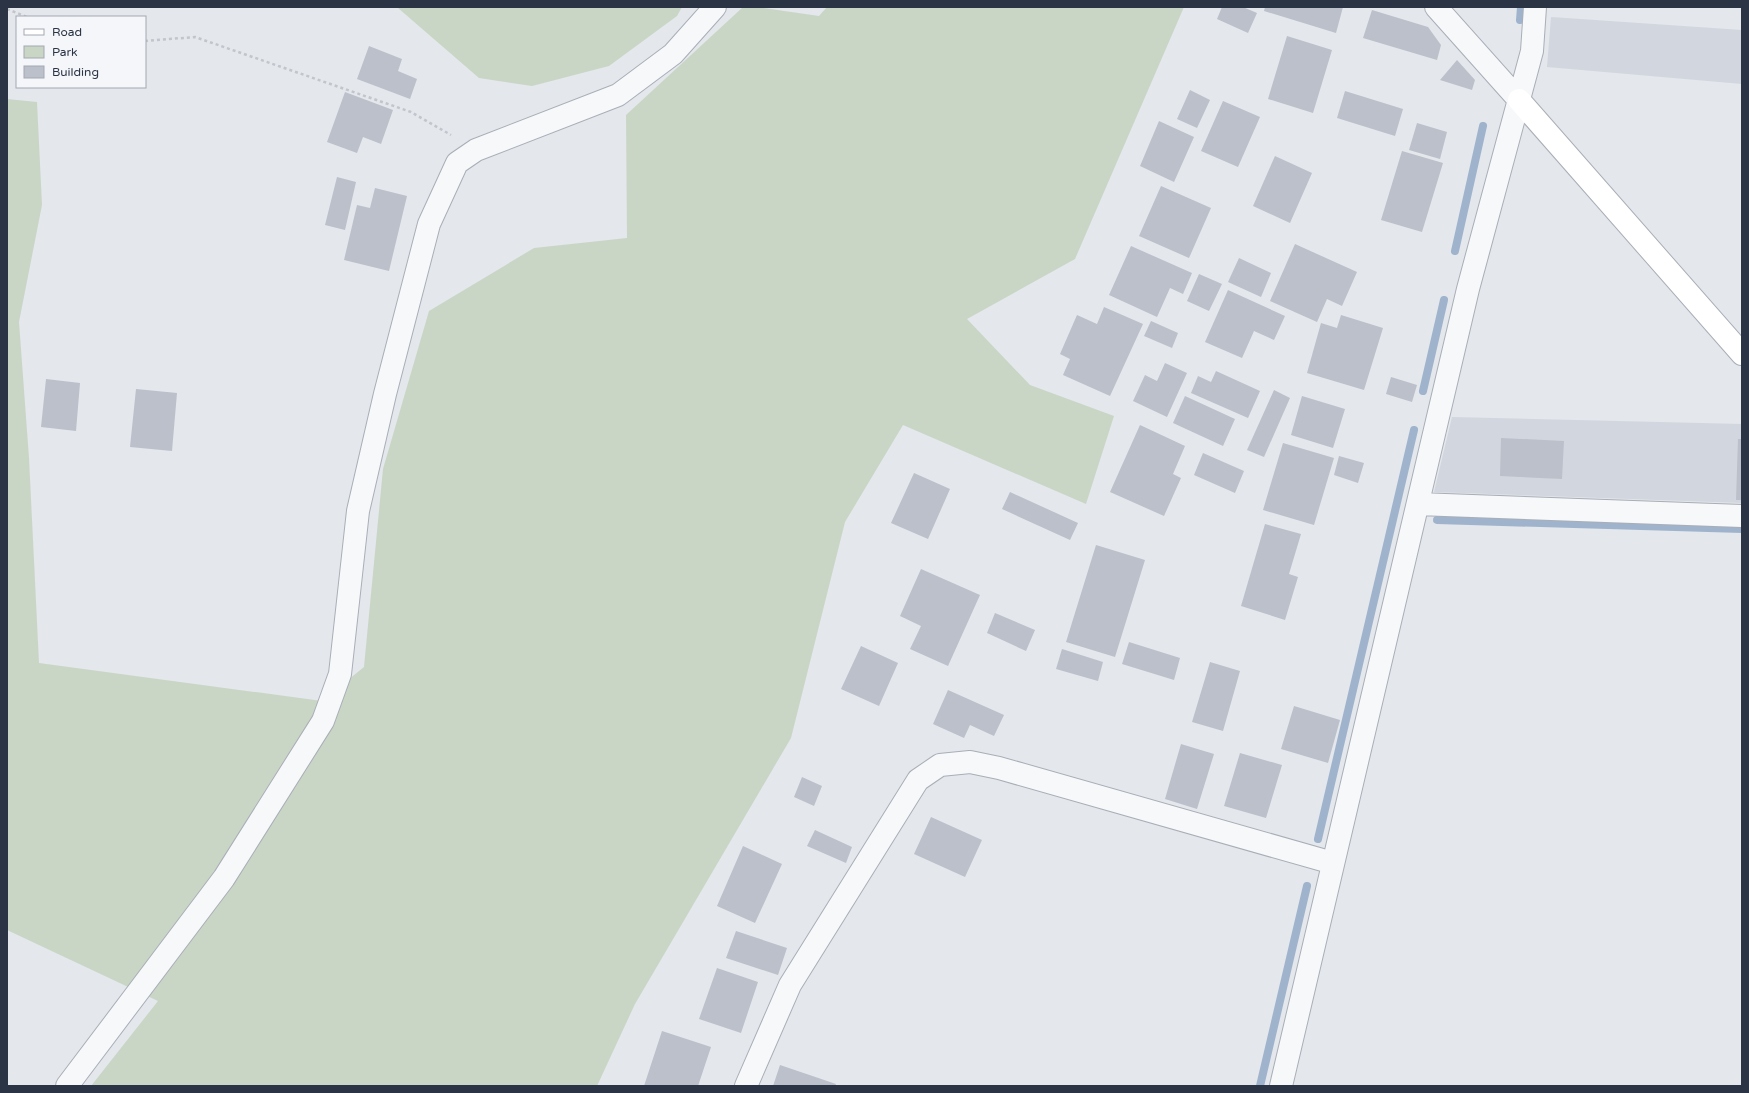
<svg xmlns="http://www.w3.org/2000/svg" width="1749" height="1093" viewBox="0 0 1749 1093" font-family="'Varela Round',sans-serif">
<rect width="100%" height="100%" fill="#e4e7ec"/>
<path fill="#d2d6de" d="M1551,17L1742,30V84L1547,67Z
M1452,417L1742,424V503L1434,492Z"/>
<path fill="#c9d6c5" d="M386,7H682L677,16L609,66L532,86L479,78L398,8Z
M743,7H756L819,16L827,7H1184L1075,259L967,319L1030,385L1114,416L1086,504L903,425L845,522L791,738L635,1004L597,1086H91L158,1001L7,930V99L37,102L42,205L19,322L29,458L39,663L322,701L364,667L383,469L429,311L534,248L627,238L626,115Z"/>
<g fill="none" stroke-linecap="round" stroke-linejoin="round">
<path stroke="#9fb4cc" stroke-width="8" d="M1520,20L1521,7
M1455,251L1483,126
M1423,391L1444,300
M1437,520L1742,529
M1318,839L1414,430
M1260,1086L1307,886"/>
</g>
<path fill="#bbc0ca" d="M1222,7H1243L1257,13L1248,33L1217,19Z
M1265,7H1343L1336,33L1264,11Z
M1372,10L1428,27L1441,45L1437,60L1363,38Z
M1287,36L1332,50L1313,113L1268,99Z
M369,46L402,59L398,71L417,79L410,99L357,79Z
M1457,60L1475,80L1472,90L1440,80Z
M1190,90L1210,100L1197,128L1177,119Z
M1345,91L1403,109L1395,136L1337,118Z
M345,92L393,110L381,144L363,137L357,153L327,142Z
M1223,101L1260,117L1238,167L1201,151Z
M1159,121L1194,137L1174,182L1140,166Z
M1417,123L1447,132L1440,159L1409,150Z
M1402,151L1443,163L1422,232L1381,220Z
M1275,156L1312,173L1290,223L1253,206Z
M337,177L356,182L345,230L325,225Z
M1161,186L1211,208L1189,258L1139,236Z
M375,188L407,196L389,271L344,260L357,205L370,208Z
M1295,244L1357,272L1342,306L1327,299L1317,322L1270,301Z
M1131,246L1192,273L1183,294L1170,288L1157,317L1109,295Z
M1239,258L1271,273L1261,297L1228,282Z
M1199,274L1222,284L1209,311L1187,301Z
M1228,290L1285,316L1274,340L1254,331L1242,358L1205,342Z
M1104,307L1143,324L1110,396L1063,375L1070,359L1060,354L1077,315L1097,324Z
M1341,315L1383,328L1364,390L1307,373L1321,323L1337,328Z
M1151,321L1178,333L1172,348L1144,336Z
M1165,363L1187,373L1167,417L1133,401L1145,375L1157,381Z
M1216,371L1260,391L1248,418L1191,393L1198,376L1211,382Z
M1391,377L1417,385L1412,402L1386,394Z
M46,379L80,383L76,431L41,427Z
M136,389L177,393L172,451L130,447Z
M1274,390L1290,398L1264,457L1247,450Z
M1185,396L1235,419L1223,446L1173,423Z
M1302,396L1345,409L1333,448L1291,435Z
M1140,425L1185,446L1173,474L1181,478L1164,516L1110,492Z
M1501,438L1564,441L1562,479L1500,476Z
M1738,439H1742V500H1736Z
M1283,443L1334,458L1314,525L1263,510Z
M1203,453L1244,471L1235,493L1194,475Z
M1339,456L1364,463L1358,483L1334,475Z
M914,473L950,489L928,539L891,523Z
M1010,492L1078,523L1070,540L1002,509Z
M1265,524L1301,534L1289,574L1298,577L1285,620L1241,606Z
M1096,545L1145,560L1115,657L1066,642Z
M921,569L980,595L948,666L910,649L921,626L900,616Z
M995,613L1035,630L1026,651L987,633Z
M1129,642L1180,658L1174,680L1122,664Z
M861,646L898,663L879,706L841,689Z
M1062,649L1103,662L1098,681L1056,669Z
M1210,662L1240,671L1223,731L1192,722Z
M948,690L1004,715L994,736L970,725L964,738L933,724Z
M1294,706L1340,720L1328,763L1281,749Z
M1181,744L1214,754L1197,809L1165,799Z
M1240,753L1282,765L1266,818L1224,806Z
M802,777L822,786L814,806L794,797Z
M931,817L982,840L965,877L914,854Z
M815,830L852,847L846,863L807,846Z
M743,846L782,864L755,923L717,906Z
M736,931L787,948L778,975L726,958Z
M717,968L758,982L741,1033L699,1019Z
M662,1031L711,1047L698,1086H644Z
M780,1065L836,1084L835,1086H773Z"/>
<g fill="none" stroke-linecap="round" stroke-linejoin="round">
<g stroke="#a9aeb7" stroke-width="24">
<path id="street" d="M1436,7L1519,100
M1418,504L1742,516
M67,1086L224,878L323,721L340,674L358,511L385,394L429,224L457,163L476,150L618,95L673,54L715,7
M746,1086L790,985L918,780L940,765L970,762L999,768L1333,863
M1281,1086L1468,289L1532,51L1535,7"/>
</g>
<g stroke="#a9aeb7" stroke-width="24">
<path id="secondary" d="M1519,100L1742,354"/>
</g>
<path stroke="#c2c5cb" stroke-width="2.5" stroke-dasharray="3 3" stroke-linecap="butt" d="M7,9L27,17
M145,41L195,37L411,112L451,135"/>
<use href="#street" stroke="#f7f8fa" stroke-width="22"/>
<use href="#secondary" stroke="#fff" stroke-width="22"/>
</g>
<rect width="1749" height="1093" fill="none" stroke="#2b3445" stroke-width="16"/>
<rect x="16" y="16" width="130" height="72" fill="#f4f6f9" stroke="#a4a8b1"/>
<rect x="24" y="29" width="20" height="6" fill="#ffffff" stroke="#a4a8b1"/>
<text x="52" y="36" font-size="12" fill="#2b3445">Road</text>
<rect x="24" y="46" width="20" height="12" fill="#c9d6c5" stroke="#a4a8b1"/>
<text x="52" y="56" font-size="12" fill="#2b3445">Park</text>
<rect x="24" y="66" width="20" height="12" fill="#bbc0ca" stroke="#a4a8b1"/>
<text x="52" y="76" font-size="12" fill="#2b3445">Building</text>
</svg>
